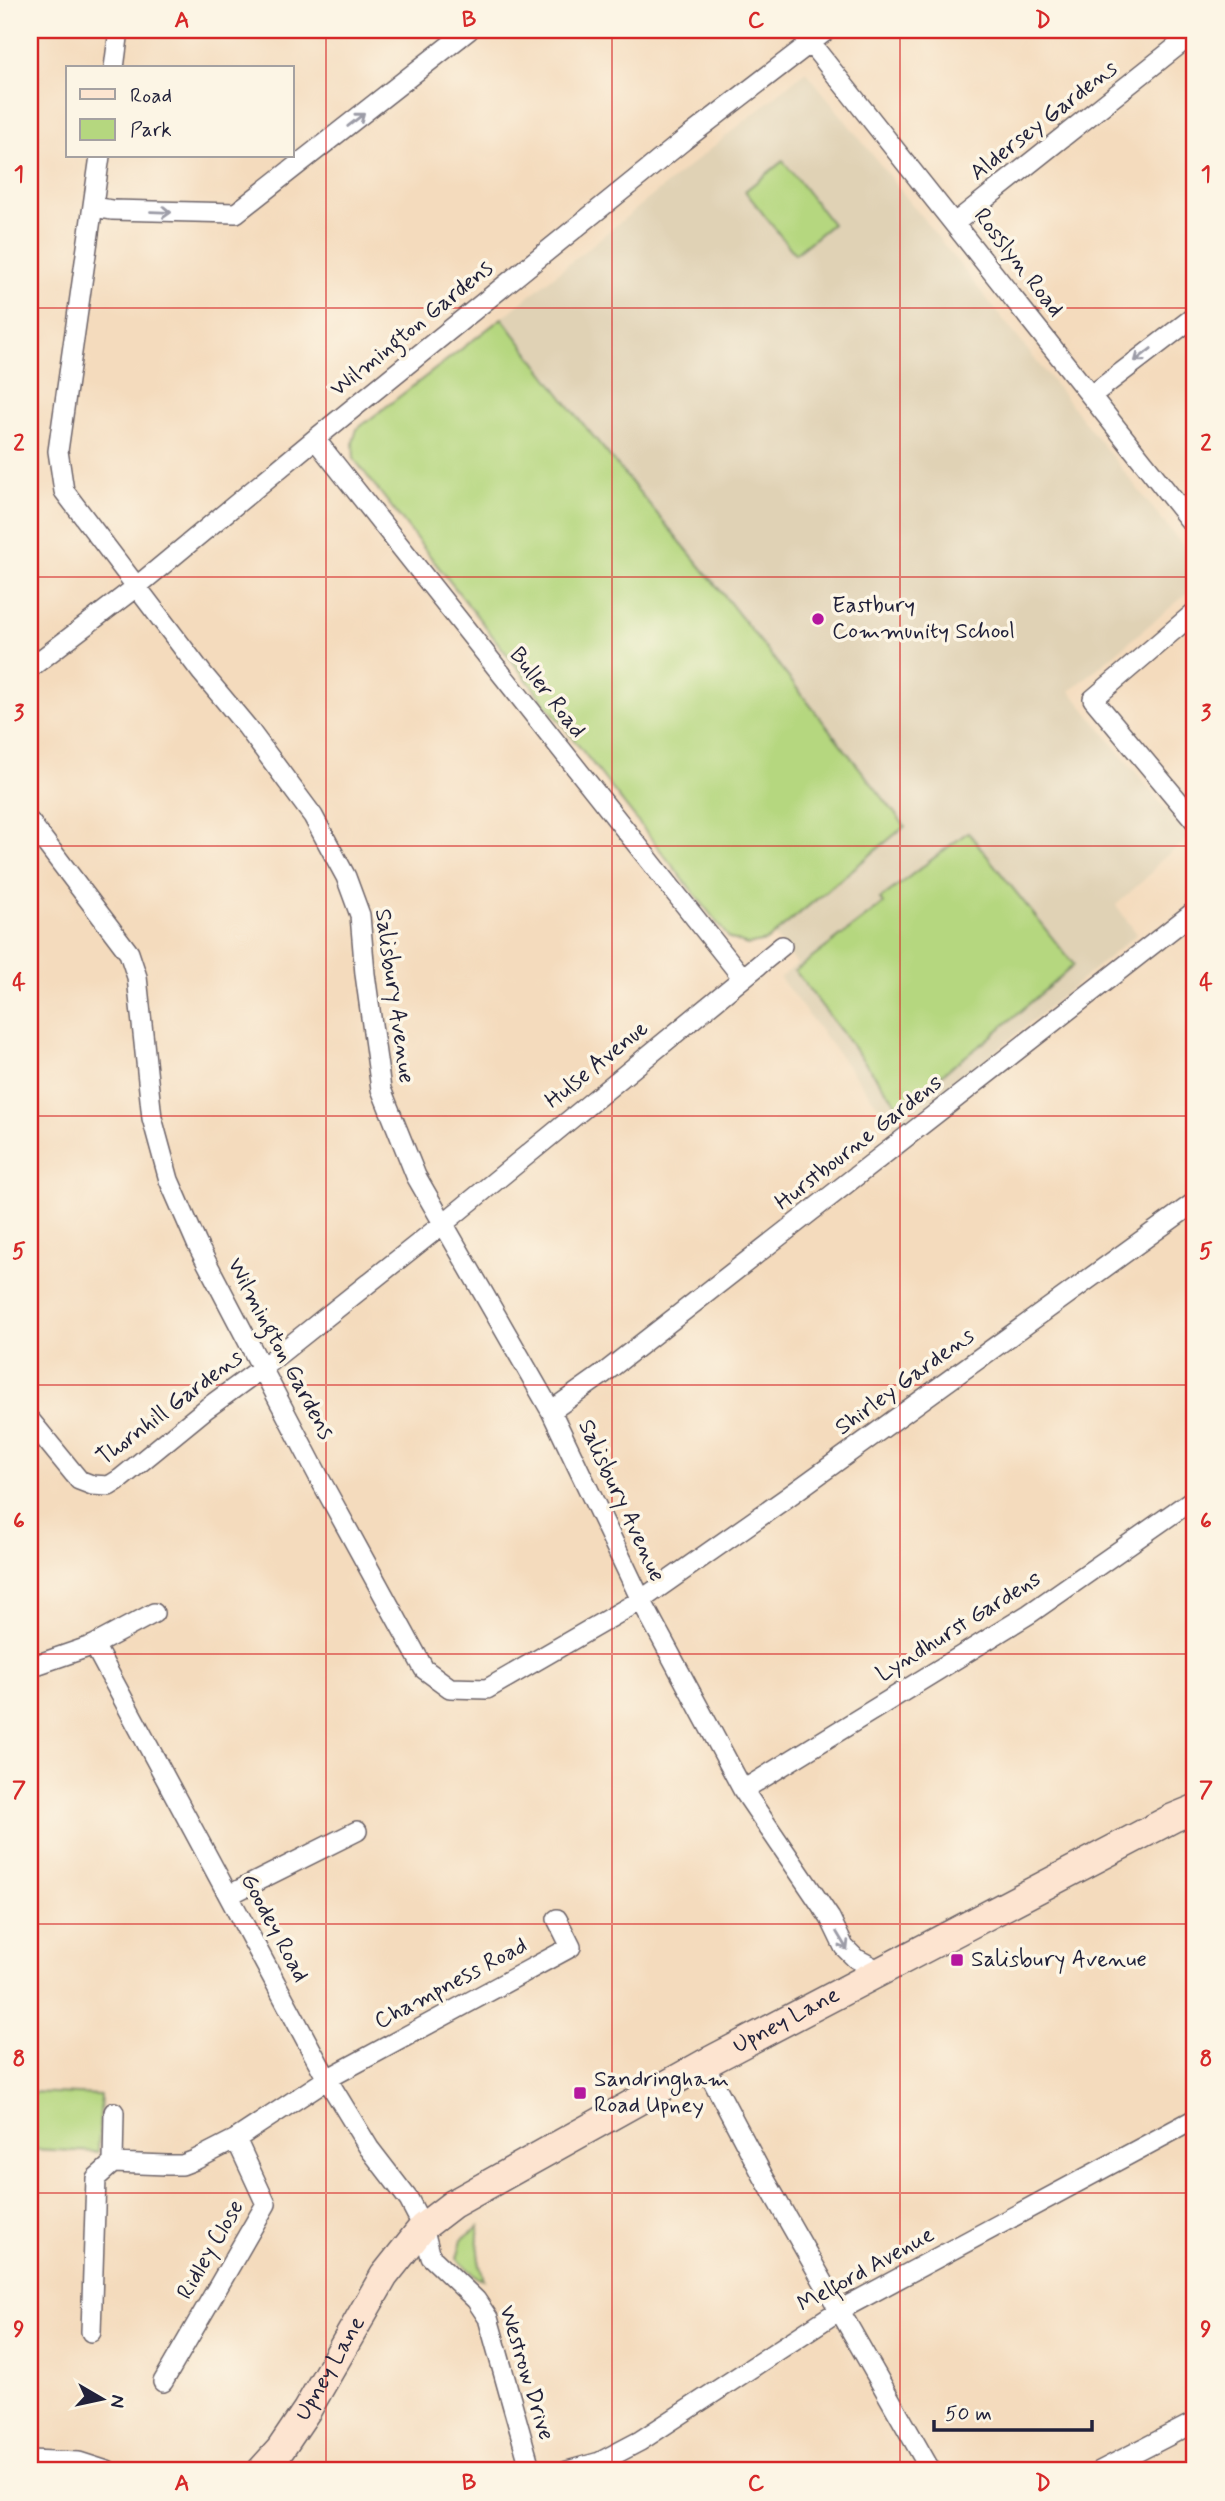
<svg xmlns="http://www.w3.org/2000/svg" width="1225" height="2501" viewBox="0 0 1225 2501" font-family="Mynerve,sans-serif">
<rect width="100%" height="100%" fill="#fcf5e5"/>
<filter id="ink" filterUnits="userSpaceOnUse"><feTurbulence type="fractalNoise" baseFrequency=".0143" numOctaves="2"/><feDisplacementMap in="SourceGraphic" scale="14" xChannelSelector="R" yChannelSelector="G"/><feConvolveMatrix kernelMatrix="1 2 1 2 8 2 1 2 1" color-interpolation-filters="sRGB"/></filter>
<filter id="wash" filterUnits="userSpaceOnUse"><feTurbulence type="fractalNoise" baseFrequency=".00686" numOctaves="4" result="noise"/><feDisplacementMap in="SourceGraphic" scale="28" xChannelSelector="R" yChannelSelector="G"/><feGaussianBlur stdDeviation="1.57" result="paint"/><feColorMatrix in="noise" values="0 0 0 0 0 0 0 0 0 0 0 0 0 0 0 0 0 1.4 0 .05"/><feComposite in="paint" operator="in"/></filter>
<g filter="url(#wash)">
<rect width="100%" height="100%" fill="#f4dbbd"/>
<path fill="#e0d2b5" d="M806,71L1195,561V587L1070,691L1189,838L1160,861L1147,877L1116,905L1137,934L898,1132L780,978L797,964L773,935L766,941L747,945L729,938L354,459L353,442L357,429L502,318Z"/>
<path fill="#b5d77f" stroke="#6c7c5d" stroke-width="2" d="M783,161L832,224L795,254L745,191Z
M502,318L579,419L715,584L905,826L766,941L747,945L729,938L354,459L353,442L357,429Z
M968,832L1074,965L987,1040L899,1107L795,971L883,904L880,899Z
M30,2092L101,2095L98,2152L30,2149Z
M479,2226C476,2246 478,2260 484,2280L478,2278L457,2259L462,2239Z"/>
</g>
<g filter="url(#ink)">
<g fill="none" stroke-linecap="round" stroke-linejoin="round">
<g stroke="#6c6368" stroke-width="22">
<path id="street" d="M800,30L1195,527
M114,68L119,30
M100,156L58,451L64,491L202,673L247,727L313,816L346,877L360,915L365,974L381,1089L416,1176L551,1411L641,1600L743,1790L830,1918L844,1947L855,1958L880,1971
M93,207L112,210L236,213L469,30
M956,222L1195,32
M1092,395L1195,316
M315,439L742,977
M1195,612L1093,699L1195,821
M30,668L136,587L315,439L683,141L827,30
M30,822L129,953L137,977L152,1118L169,1180L197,1244L321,1481L424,1669L450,1688L487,1689L641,1600L785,1499L1195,1202
M551,1411L603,1374L1195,911
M30,1420L79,1480L92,1485L109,1486L120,1479L207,1408L262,1368L444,1223L782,946
M94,1645L327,2079L369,2148L409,2200L423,2227L431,2257L476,2300L488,2318L531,2471
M30,1667L94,1645L154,1613
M743,1790L1029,1614L1195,1498
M229,1895L357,1831
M704,2064L763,2176L931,2471
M113,2163L114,2112
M91,2332L96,2178L113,2163L167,2165H182L195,2160L236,2139L327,2079L571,1947L557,1919
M163,2382L266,2204L236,2139
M30,2460L79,2462L107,2471
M567,2471L600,2462L640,2441L838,2311L1195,2119
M1100,2471L1195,2422"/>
</g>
<g stroke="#6c6368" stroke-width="31">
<g id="secondary">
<path id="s1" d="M261,2471L280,2450L307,2410L384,2276L423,2227L453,2204L704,2064L1173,1818L1195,1809"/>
</g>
</g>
<use href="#street" stroke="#fff" stroke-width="19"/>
<use href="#secondary" stroke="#fde4d0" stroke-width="28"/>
</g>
<defs><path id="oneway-shaft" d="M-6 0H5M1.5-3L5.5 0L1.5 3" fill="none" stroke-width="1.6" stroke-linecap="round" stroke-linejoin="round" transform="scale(1.75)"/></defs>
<g stroke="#9c9ca7">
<use href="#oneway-shaft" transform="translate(356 120) rotate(-38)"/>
<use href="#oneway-shaft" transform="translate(161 212) rotate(2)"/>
<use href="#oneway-shaft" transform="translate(1143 355) rotate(142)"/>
<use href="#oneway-shaft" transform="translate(842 1941) rotate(59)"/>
</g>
</g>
<path fill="none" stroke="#d62828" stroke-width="2" stroke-opacity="0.55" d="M326,30V2471M612,30V2471M900,30V2471M30,308H1195M30,577H1195M30,846H1195M30,1116H1195M30,1385H1195M30,1654H1195M30,1924H1195M30,2193H1195"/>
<g fill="#b5179e" stroke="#fcf5e5" stroke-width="2.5">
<circle cx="818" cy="619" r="7"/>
<rect x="950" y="1953" width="14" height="14" rx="3.5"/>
<rect x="573" y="2086" width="14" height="14" rx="3.5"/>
</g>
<g text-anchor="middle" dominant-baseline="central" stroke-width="7" stroke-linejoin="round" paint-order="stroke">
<g font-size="23" fill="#22223b" stroke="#fcf5e5">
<text transform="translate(1044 121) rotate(-38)">Aldersey Gardens</text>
<text transform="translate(1018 263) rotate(52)">Rosslyn Road</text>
<text transform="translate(412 329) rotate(-39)">Wilmington Gardens</text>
<text transform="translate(547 693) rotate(52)">Buller Road</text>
<text transform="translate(394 996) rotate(82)">Salisbury Avenue</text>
<text transform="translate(597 1065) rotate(-39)">Hulse Avenue</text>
<text transform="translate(859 1143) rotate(-38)">Hurstbourne Gardens</text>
<text transform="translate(280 1349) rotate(62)">Wilmington Gardens</text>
<text transform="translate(905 1382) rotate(-36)">Shirley Gardens</text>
<text transform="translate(170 1408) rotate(-37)">Thornhill Gardens</text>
<text transform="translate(621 1501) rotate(65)">Salisbury Avenue</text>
<text transform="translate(959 1627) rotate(-32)">Lyndhurst Gardens</text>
<text transform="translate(274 1928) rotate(62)">Goodey Road</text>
<text transform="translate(451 1984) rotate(-28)">Champness Road</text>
<text stroke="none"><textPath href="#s1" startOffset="712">Upney Lane</textPath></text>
<text transform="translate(211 2250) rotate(-60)">Ridley Close</text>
<text transform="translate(866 2270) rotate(-29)">Melford Avenue</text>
<text stroke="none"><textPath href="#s1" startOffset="124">Upney Lane</textPath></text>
<text transform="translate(526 2373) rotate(73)">Westrow Drive</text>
</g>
<g font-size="23" fill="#22223b" stroke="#fcf5e5" text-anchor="start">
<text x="832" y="606">Eastbury<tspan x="832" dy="26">Community School</tspan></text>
<text x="971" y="1960">Salisbury Avenue</text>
<text x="594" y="2080">Sandringham<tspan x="594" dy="26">Road Upney</tspan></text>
</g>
</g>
<rect width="1225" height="2501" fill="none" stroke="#fcf5e5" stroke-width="77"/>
<rect x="66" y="66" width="228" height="91" fill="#fcf5e5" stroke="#a5a1a1" stroke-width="2"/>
<rect x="80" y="89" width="35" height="10" fill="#fde4d0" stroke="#a5a1a1" stroke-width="2"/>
<text x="130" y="102" font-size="21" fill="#22223b">Road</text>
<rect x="80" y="119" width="35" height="21" fill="#b5d77f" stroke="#a5a1a1" stroke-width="2"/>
<text x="130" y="136" font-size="21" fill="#22223b">Park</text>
<g transform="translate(102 2399) rotate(99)" stroke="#fcf5e5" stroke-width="5" paint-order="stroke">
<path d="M0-5L12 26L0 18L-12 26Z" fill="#22223b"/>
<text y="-10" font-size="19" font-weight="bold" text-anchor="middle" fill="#22223b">N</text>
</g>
<path d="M934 2420v10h158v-10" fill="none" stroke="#22223b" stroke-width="3.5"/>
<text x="945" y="2420" font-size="21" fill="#22223b" stroke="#fcf5e5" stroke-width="5" paint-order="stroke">50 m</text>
<rect x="38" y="38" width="1148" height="2424" fill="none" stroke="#d62828" stroke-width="2.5"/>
<g font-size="23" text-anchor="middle" font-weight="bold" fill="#d62828">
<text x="182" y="27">A</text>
<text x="469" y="27">B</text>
<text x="756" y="27">C</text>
<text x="1043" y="27">D</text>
<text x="19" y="181">1</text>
<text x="1206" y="181">1</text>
<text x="19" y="450">2</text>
<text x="1206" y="450">2</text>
<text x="19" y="720">3</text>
<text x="1206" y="720">3</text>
<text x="19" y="989">4</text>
<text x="1206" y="989">4</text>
<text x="19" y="1258">5</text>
<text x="1206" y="1258">5</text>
<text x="19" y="1528">6</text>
<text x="1206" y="1528">6</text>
<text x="19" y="1797">7</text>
<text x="1206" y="1797">7</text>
<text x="19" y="2066">8</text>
<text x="1206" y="2066">8</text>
<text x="19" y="2336">9</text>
<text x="1206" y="2336">9</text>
<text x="182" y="2490">A</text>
<text x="469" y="2490">B</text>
<text x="756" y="2490">C</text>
<text x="1043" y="2490">D</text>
</g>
</svg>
